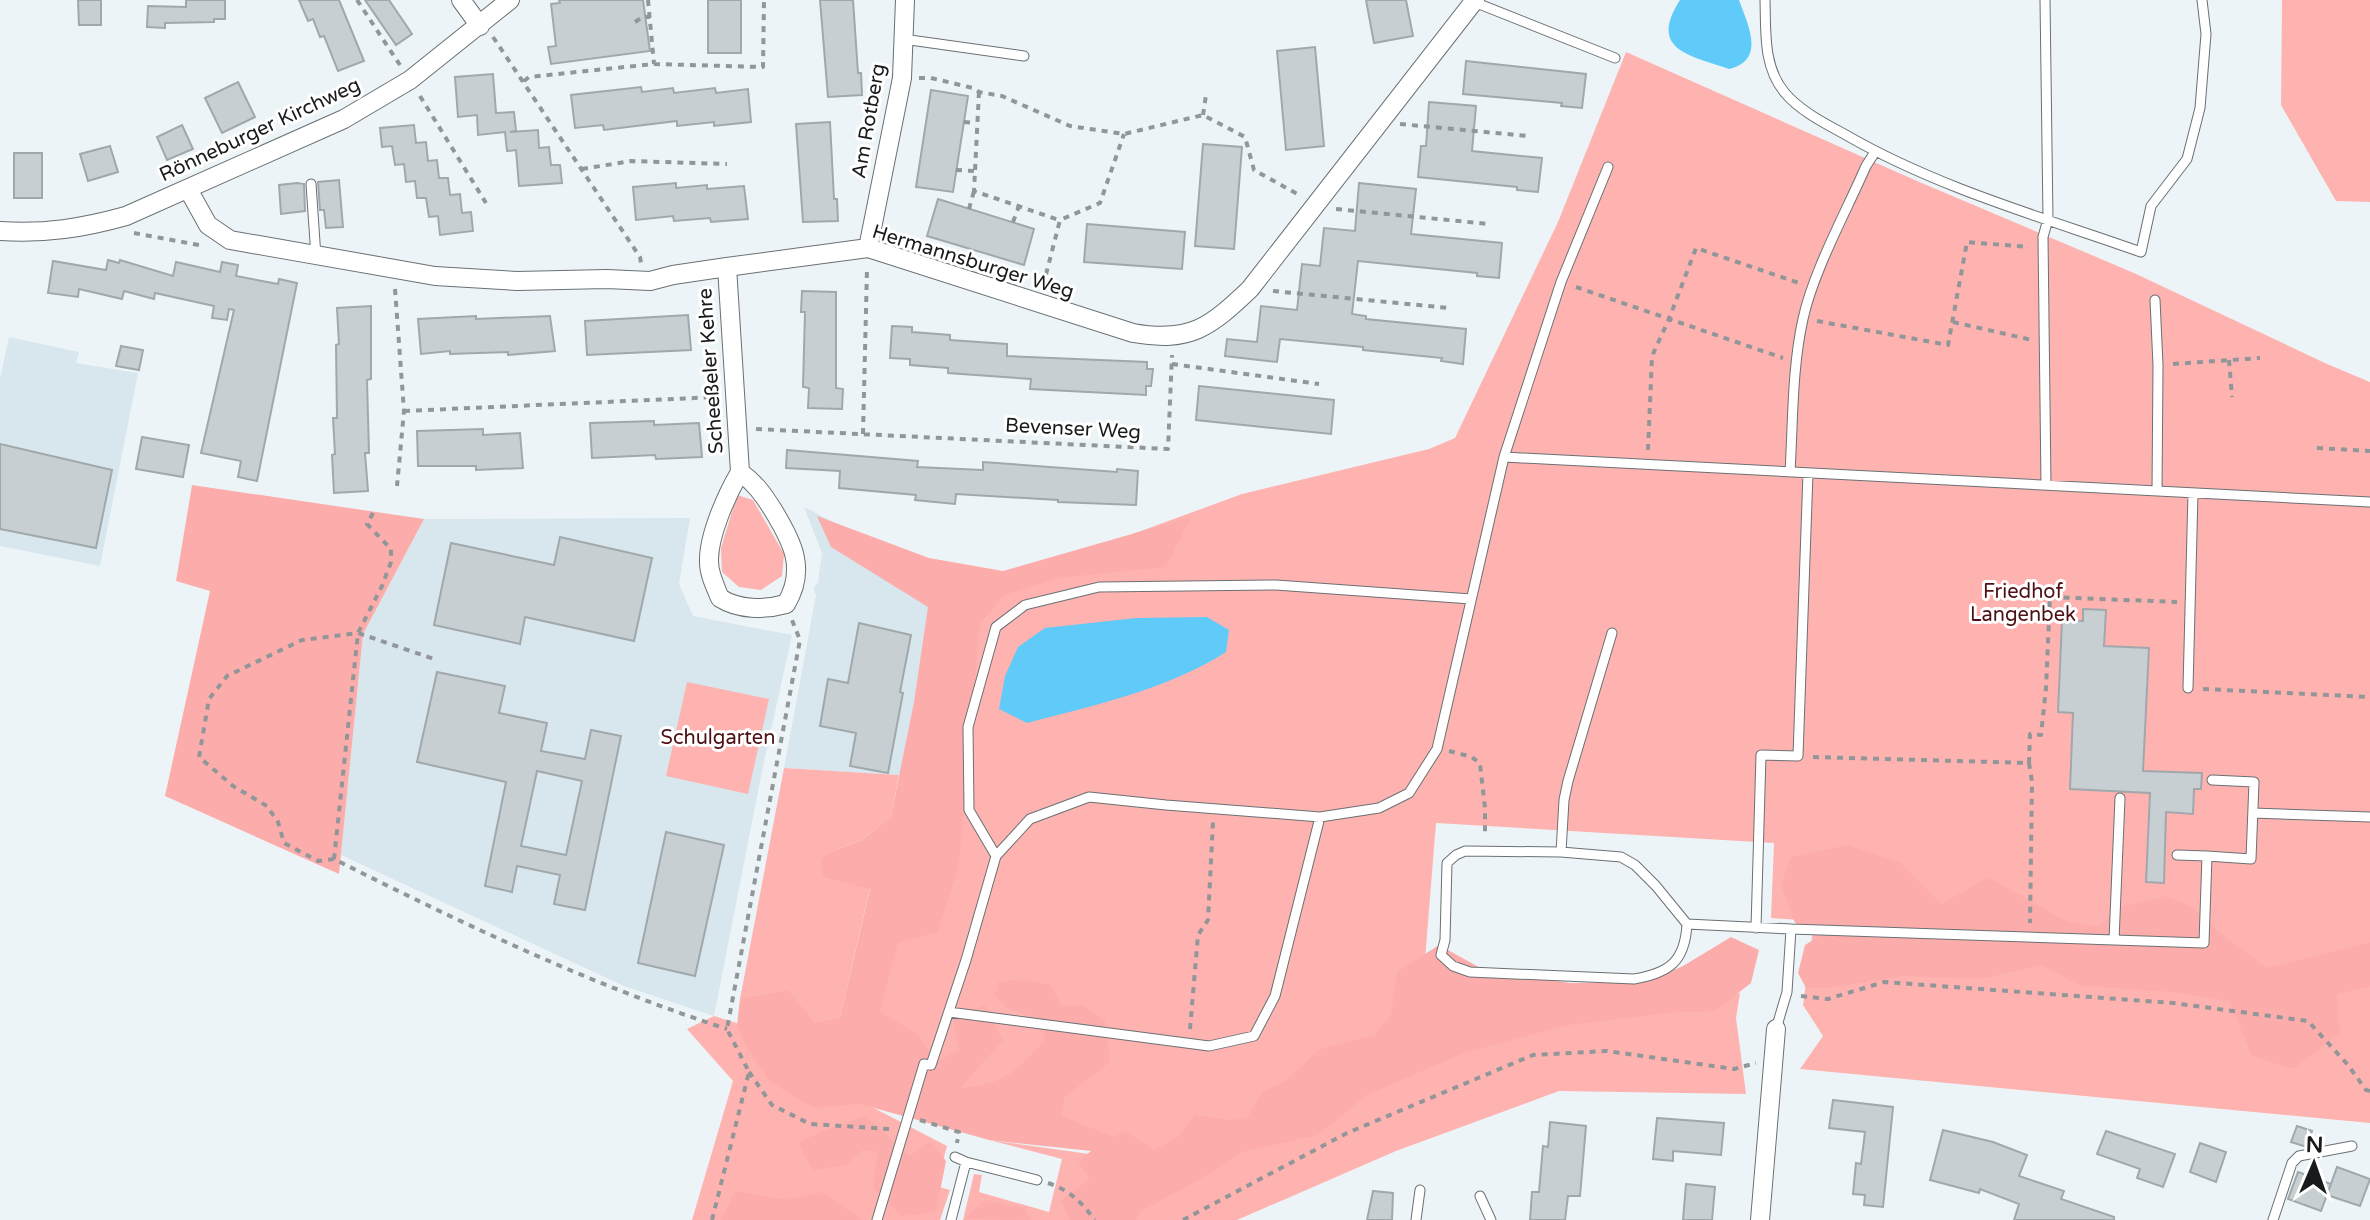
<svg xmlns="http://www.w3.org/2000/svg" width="2370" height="1220" viewBox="0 0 2370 1220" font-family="'Varela Round',sans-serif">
<rect width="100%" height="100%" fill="#edf4f8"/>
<path fill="#d8e6ed" d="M9,337L79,352L76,363L138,373L100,566L0,546V379Z
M804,507L953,583L915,776L784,768L816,595L813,588L818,583L822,553Z
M690,518L679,584L693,616L792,635L762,771L714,1016L624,986L341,855L363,634L424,519Z"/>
<path fill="#feb3b1" d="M2282,0H2370V202L2336,201L2281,105Z
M1626,52L1917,181L2134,273L2327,364L2370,382V1123L1800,1069L1823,1036L1803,1005L1814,921L1771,918L1774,843L1436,823L1417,1059L1540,1016L1740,993L1736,1018L1746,1094L1559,1091L1396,1151L1237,1220H963L974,1174L982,1175L979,1192L1049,1212L1062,1159L989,1140L1175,1166L845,1093L947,1146L936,1186L950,1190L940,1220H692L733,1081L687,1029L714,1016L746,1026L842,1091L966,595L1242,494L1429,449L1455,438L1558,222Z
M737,495L753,500L784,554L782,576L761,590L739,587L722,572L721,548Z
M687,682L769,699L748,794L666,776Z
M784,768L899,775L891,816L862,840L838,849L823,878L870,888L840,1017L814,1022L740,999Z"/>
<path fill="#fcadab" d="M192,485L424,519L363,634L339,874L165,796L210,591L176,581Z
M817,516L929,558L1003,571L1191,517L1166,567L1058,578L1005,595L980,623L959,865L938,932L898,943L880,1011L918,1035L938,1061L959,1050L953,1017L985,1005L1003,1041L960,1088C1005,1083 1015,1073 1045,1040L1042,1021L1006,1008L995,995L998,982L1021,979L1051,985L1061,1005L1084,1006L1105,1020L1110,1062L1065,1097L1061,1116L1114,1137L1125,1131L1154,1150L1178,1137L1195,1115L1229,1120L1247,1118L1263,1091L1284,1082L1320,1049L1375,1035L1391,1015L1397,972L1439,945L1484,970L1570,983L1646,982L1683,966L1731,937L1759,950L1751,983L1715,1011L1669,1013L1569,1025L1464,1053L1367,1095L1318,1135L1243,1152L1199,1180L1141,1211L1136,1220H1069L1061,1200L1090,1179L1078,1162L1091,1151L989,1140L860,1104L814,1108L770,1082L747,1049L737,1025L740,999L788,990L814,1022L840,1017L870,889L823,878L821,859L838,849L862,840L891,816L914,702L928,607L831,547Z
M1847,845L1900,862L1942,904L1988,877L2068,922L2098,927L2121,907L2166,896L2191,906L2219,932L2267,968L2370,942V987L2337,994L2340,1033L2293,1069L2252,1056L2229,1001L2174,992L2081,986L2041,965L1982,979L1903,976L1829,988H1806L1798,973L1805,945L1823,934L1795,923L1781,885L1791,857Z
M865,1115L909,1156L931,1141L946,1161L936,1212L902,1216L873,1188L877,1152L863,1150L847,1165L813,1170L798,1144C819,1130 842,1126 865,1115Z
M735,1191L784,1199L823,1192L863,1220H721Z
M985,1200L1025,1208L1031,1220L965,1219Z"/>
<path fill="#60cbf9" d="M1680,0H1739C1747,23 1767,60 1729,69C1689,55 1648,50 1680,0Z
M1207,617L1229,630L1226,652C1169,689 1092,706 1027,723L999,709L1005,676L1018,647L1045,628L1136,618Z"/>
<path fill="#c8cfd3" stroke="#a1a8ab" stroke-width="2" fill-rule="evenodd" d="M78,0H101V25H79Z
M186,0H225V19H214V22L165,23V28L147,27L148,6L186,7Z
M299,0H339L364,61L338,71L324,36L320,37L313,19L308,21Z
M365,0H389L412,34L396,45Z
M559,0H643L650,51L551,64L548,47L556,46L551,4L560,3Z
M708,0H741V53H708Z
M820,0H853L858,73H861L862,95L828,97Z
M1366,0H1406L1413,36L1374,43Z
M1315,47L1324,146L1286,150L1277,51Z
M1466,61L1586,74L1582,108L1561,106L1562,103L1463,94Z
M493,74L496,113L514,112L516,131L510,132L538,130L539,148L549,147L551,165H560L562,183L519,186L516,150L507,151L505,132L478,135L477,115L458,117L455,77Z
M238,82L255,117L222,133L205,98Z
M641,87L642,92L673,88L674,93L715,88L716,93L748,89L751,122L714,126V122L677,126V121L604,130L603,125L575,128L571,95Z
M931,90L968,96L953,192L916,187Z
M1429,102L1476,106L1472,151L1542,158L1538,192L1517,190V187L1418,177L1421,146H1426Z
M830,122L834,199H837L838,221L803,222L796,124Z
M182,125L193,149L167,160L157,137Z
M414,125L416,143L426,142L428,161L437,160L439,178H448L450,195L460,194L462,213L471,212L473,231L440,235L438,216L429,217L426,198H417L415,181L406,182L404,164L395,165L392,146L382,147L380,128Z
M1203,144L1242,147L1234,249L1195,246Z
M110,146L118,172L88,181L80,154Z
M14,153H42V198H14Z
M339,180L343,227L326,228L324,210H320L318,182Z
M297,183L304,184L305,211L281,214L279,185Z
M676,183V188L707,185V189L744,186L748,219L711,222L710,218L674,221L673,216L636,220L633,187Z
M1359,183L1416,189L1411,234L1502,243L1499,278L1477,276V273L1358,261L1352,314L1366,316V319L1466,329L1463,364L1441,361L1442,358L1363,350V347L1280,339L1277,362L1225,356L1227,339L1257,342L1261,306L1297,310L1302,264L1320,266L1324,228L1355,231Z
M938,199L1034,229L1024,265L927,236Z
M1087,224L1185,232L1182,269L1084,262Z
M108,260L119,263L120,260L173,276L176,262L220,272L222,262L238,265L236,276L278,284L279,279L297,283L257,481L238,477L241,461L201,453L234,310L229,309L227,320L212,318L214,306L155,293L154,299L124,291L122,299L79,289L78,297L48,293L53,261L106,270Z
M802,291L836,292V388L843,389L842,409L808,408L809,388L803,387L805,312H801Z
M371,306V379L367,380L369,453H365L368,491L334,493L332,455L335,454L333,418H337L336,345L339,344L337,308Z
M688,315L691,350L587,355L585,321Z
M476,316V319L550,316L555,351L508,355V352L450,354V351L421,354L418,319Z
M892,326L912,327V332L950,335V340L1007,344V356L1147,362V369H1153L1151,386H1146V395L1030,389L1031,379L948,373V368L910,365V359L890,358Z
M121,346L143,350L139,370L116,366Z
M1199,386L1334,400L1331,434L1196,420Z
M654,421V425L699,423L702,457L656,459L655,455L592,458L590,423Z
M483,429V435L520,433L523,468L476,470V466H418L417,431Z
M142,437L189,445L183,477L136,469Z
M0,444L112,470L96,548L0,529Z
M787,450L918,461L917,467L983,470V462L1117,472V469L1138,471L1136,505L1058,502V500L956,494L955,504L915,500L916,495L839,488L840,471L786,468Z
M560,537L652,558L634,641L525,617L520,644L434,625L451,543L554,565Z
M2083,609L2106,610L2104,646L2149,648L2143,771L2202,773L2201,789H2194L2193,814L2166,812L2164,883L2146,882L2150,793L2070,789L2073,713L2058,712L2062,620L2083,621Z
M859,623L911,635L900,692L903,693L888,773L850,766L856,733L820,726L828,679L848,683Z
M437,672L505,686L499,713L547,723L541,751L585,759L591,730L621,736L585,910L554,904L560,875L517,866L512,892L485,886L506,782L417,762ZM537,771L582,781L566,855L521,846Z
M666,832L724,845L695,976L638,963Z
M1833,1100L1893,1107L1883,1207L1864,1205L1865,1195L1853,1194L1856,1163L1861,1164L1865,1132L1829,1128Z
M1657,1118L1724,1123L1721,1155L1673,1151V1161L1653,1159Z
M1550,1122L1586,1126L1580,1196H1568L1565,1220H1530L1532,1192H1539L1543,1146L1548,1147Z
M2297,1126L2312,1131L2307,1147L2291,1142Z
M1943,1130L1993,1142L2027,1155L2019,1176L2064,1191L2061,1199L2114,1217V1220H2014L2019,1204L1980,1189L1979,1193L1930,1180Z
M2106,1131L2175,1154L2163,1187L2137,1178L2140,1169L2097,1154Z
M2200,1143L2226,1152L2216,1182L2190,1172Z
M2337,1167L2370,1179L2360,1206L2327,1195Z
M2298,1172L2331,1184L2321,1211L2288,1199Z
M1686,1184L1715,1187L1712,1220H1683Z
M1373,1191L1393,1193L1392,1220H1367Z"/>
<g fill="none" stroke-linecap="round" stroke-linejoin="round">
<g stroke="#6a7073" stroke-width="11">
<path id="lane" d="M1765,0C1766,32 1763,67 1785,93C1800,111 1826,124 1846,135C1938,188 2042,217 2141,252L2151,206L2187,159L2200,108L2206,34L2202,0
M2045,0L2048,219L2043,237L2046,485
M1474,2L1615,58
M903,39L1024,56
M311,184L316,257
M2155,300L2158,365L2157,491
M1504,457L2370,502
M1790,472C1793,422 1792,368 1803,319C1813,272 1846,212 1866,166L1875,152
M2188,688L2193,493
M2253,813L2370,817
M1561,852L1564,800L1568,781L1612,633
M996,856L969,810L968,727L996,627L1025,605L1099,587L1276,585L1471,599
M2207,856L2251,859L2254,782L2212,780
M1687,924C1685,961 1670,973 1634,979L1470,972L1453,966L1441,955L1445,940L1447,863L1456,855L1465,851L1561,852L1621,857L1635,865L1656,886L1687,924L1791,929L1787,992L1776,1029
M1756,928L1761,755L1798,756L1808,473
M1791,929L2204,943L2207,856L2177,855
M2114,940L2120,798
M949,1012L1209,1046L1254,1036L1275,996L1320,817
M955,1157L966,1162L1037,1180
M1480,1196L1491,1220
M877,1220L924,1064L931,1065L966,960L996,856L1030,819L1089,797L1166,805L1320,817L1379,808L1409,793L1437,749L1504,457L1561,282L1608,167
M951,1220L966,1162
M1416,1220L1420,1190
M2273,1220L2292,1163L2299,1156L2352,1146"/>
</g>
<g stroke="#6a7073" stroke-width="20">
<path id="street" d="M461,0L480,26
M188,189L208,225L230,240L435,276L517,281L607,279L650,281L673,275L727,267L868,248L1133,333C1191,343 1210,327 1250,289L1475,0
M0,231C45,234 83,228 126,216L344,119L410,80L510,0
M868,248L902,78L905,0
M727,267L740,472C727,494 708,536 709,562C709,574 715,586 720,598C739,610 764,610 786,604C807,569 792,541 773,510C763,494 755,483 740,472
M1760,1220L1776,1029"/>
</g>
<path stroke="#919699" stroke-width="4" stroke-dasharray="6 6" stroke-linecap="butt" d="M357,0L400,65
M648,0L654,64
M635,22L643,17H650
M493,37L640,257L641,263
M919,78H931L973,88L979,92L1002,96L1070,126L1124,134L1203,115L1245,137L1254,170L1301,196
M524,81L529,77L654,64L763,67L764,0
M979,92L974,191L1059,220
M420,96L486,203
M1203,115L1206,95
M964,122L976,123
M1400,124L1528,136
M582,169L631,161L727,164
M956,170L974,171
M969,209L974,191
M1336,209L1489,224
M1013,222L1019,206
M134,233L204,246
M1043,286L1060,220L1100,203L1124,134
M1576,287L1783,358
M395,289L404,411L397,486
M1273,291L1449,308
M1817,321L1948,345L1967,242L2028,247
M1953,322L2032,340
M2229,360L2232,397
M1172,364L1319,384
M2173,364L2260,358
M404,411L717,397
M756,429L1168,449L1172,355
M863,434L867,269
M2317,448L2370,451
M1648,450L1652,356L1669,319L1696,248L1799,283
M373,513L367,524L391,549V562L382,586L358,633L334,859C461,923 591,985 727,1029
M2203,689L2370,697
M1449,751L1472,757L1480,764L1485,808V837
M1813,757L2029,763L2032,782L2030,923
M2029,763L2030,734L2041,735L2046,688L2050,597L2177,602
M334,859L318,861L284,843L278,822L267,806L233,786L199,757L209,699L227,676L302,640L358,633L434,659
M1801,996L1828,999L1884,982L2173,1003L2308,1021L2348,1065L2366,1090L2370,1091
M1190,1029L1198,935L1208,920L1213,822
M749,1072L772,1105L810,1124L889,1129
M920,1120L959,1132L957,1143
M1048,1183C1070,1190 1081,1202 1095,1220
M712,1220L749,1072L727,1029L800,640L792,620
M1183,1220L1347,1133L1533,1055L1607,1051L1734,1069L1756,1063"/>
<use href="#lane" stroke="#fff" stroke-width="9"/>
<use href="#street" stroke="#fff" stroke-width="18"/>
</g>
<g text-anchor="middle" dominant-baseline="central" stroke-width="6" stroke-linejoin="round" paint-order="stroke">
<g font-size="20" fill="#181a1b" stroke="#fff">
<text transform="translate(869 121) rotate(-80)">Am Rotberg</text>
<text transform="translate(260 130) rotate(-25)">Rönneburger Kirchweg</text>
<text transform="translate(973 262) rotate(17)">Hermannsburger Weg</text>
<text transform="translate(711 371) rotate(-94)">Scheeßeler Kehre</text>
<text transform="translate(1073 429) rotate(3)">Bevenser Weg</text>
</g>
<g font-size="20" fill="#4c1015" stroke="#fff">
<text x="2023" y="592">Friedhof<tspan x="2023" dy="23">Langenbek</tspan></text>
<text x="718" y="738">Schulgarten</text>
</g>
</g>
<g transform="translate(2314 1164) rotate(2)" stroke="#ffffff" stroke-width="6" paint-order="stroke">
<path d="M0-6L14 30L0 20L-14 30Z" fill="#181a1b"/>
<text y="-12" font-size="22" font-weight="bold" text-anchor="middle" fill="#181a1b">N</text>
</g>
</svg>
